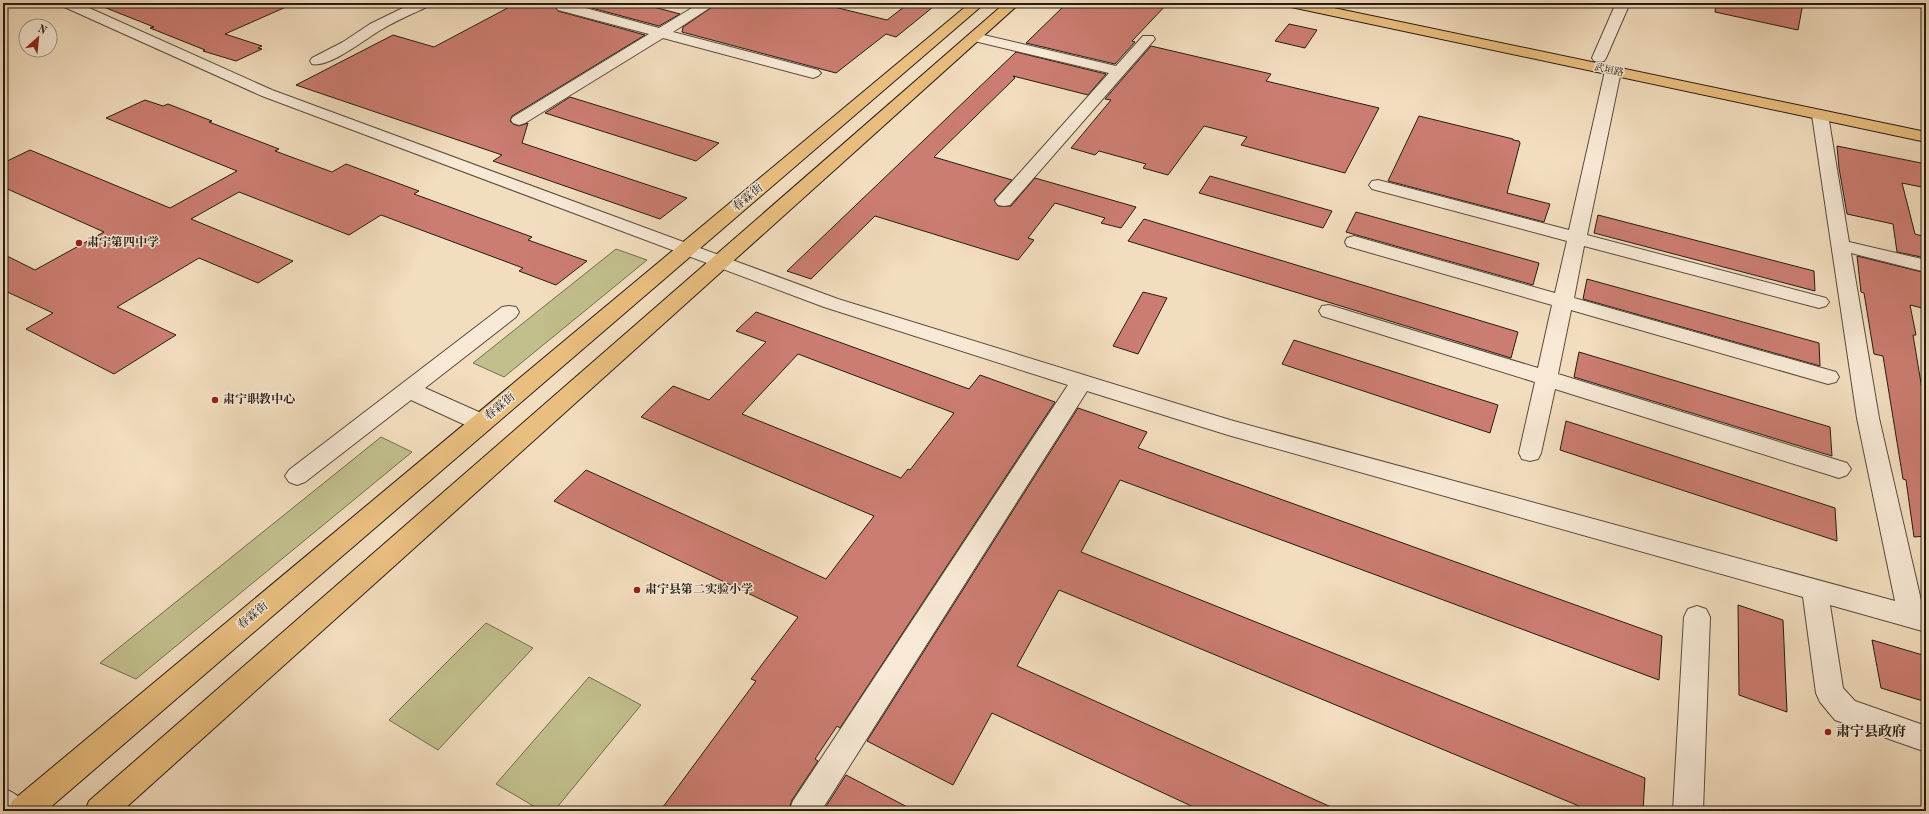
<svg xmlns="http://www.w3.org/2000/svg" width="1929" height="814" viewBox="0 0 1929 814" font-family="'Old Standard TT','Noto Serif SC',serif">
<rect width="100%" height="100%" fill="#f2ddbe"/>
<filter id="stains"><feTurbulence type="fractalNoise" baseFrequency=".005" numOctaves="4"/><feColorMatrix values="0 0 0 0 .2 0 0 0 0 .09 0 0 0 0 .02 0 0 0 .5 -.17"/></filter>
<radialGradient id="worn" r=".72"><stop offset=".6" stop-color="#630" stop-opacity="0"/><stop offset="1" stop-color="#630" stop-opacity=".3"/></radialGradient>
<path fill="#c1bf8c" stroke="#746e50" d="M616,249L647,260L504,377L473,363Z
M381,437L412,452L136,679L100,663Z
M486,623L533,648L438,750L389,720Z
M589,677L641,705L554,811H542L496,784Z"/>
<path fill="#cb7d71" stroke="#261c14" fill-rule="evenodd" d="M102,3H295L225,34L262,46L258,48L262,49L236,61L203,51L205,50L150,28L154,27L101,6Z
M517,3H552L558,11L645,35L512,116L510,121L513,124L519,126L528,123L522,143L687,198L660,219L493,161L502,155L296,85L393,35L434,47Z
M573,3H639L680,14L659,26Z
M718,3H818L887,20L909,3H938L896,37L886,34L836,73L682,32L683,27Z
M1067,3H1168L1132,41L1135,42L1115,64L1026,43Z
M1716,3H1803L1798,30L1715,12Z
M1289,24L1317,30L1305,48L1275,41Z
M1151,46L1271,74L1266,81L1379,108L1345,173L1241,145L1247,137L1204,126L1168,175L1143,168L1146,164L1099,151L1095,155L1071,148L1111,100L1105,99Z
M1016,52L1106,74L1088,95L1013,76L1015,78L934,157L1012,180L994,200L998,206H1011L1035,178L1136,207L1121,228L1101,223L1105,218L1055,203L1028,238L1034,240L1018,260L875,216L811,279L787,271Z
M570,97L719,143L696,161L545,113Z
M145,100L163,106L168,104L212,121L209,122L279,149L275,151L332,172L346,164L419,191L414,194L532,237L528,240L587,261L556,285L519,271L523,268L381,215L349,235L239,192L191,219L293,261L258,283L199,258L117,307L176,335L114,374L26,329L53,313L3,290V254L35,270L104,232L3,187V163L30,150L170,208L237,171L106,118Z
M1419,116L1513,139V140L1519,141L1520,143L1507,193L1550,204L1544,222L1388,181Z
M1837,146L1926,164V188L1902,183L1915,234L1926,237V258L1897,252L1893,224L1847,214L1839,168Z
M1210,176L1252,188L1332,211L1323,228L1199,193Z
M1356,212L1539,263L1533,285L1346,232Z
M1598,215L1814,271L1815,291L1594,233Z
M1144,219L1518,332L1511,358L1128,241Z
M1857,256L1926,273V309L1910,305L1916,335H1913L1922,389L1926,390V536L1914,537L1906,480L1903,479L1883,356L1874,354L1864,293L1861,292Z
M1587,279L1819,343L1820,366L1583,299Z
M1143,292L1167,298L1138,354L1113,346Z
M756,312L969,389L980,375L1055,402L840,728L837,726L815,759L818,761L792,800L788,811H660L756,681L751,679L798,617L554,501L586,470L826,579L874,516L641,417L673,386L709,400L766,342L736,331ZM798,354L954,413L910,470L908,469L901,478L742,414Z
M1294,340L1498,405L1490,433L1282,364Z
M1579,352L1830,427L1832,456L1574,377Z
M1078,408L1147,432L1138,448L1662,636L1659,680L1120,480L1081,552L1645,778L1643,811H1591L1059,590L1017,666L1340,811H1202L992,713L953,785L867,741Z
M1566,421L1835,508L1837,541L1560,450Z
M1738,605L1783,620L1787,712L1739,695Z
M1872,640L1926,656V702L1881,688Z
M846,775L915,811H823Z"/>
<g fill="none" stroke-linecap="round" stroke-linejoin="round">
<g stroke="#594c3e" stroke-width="2">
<path id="minor" d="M60,3H78L272,90L838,299L1230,420L1895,601L1857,418L1812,115L1814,112L1820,110L1826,112L1828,115L1849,242L1926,260V272L1851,253L1879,418L1923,609L1926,610V632L1830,605L1843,688L1855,701L1926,726V752L1835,720L1820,702L1816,693L1803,597L1228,435L1087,391L821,811H789L793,801L1068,385L824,307L262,96L62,6Z
M413,3H431L429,6C412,14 395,21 379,31C364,40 329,68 312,64L310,61L312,58L343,42L370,24Z
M553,3H567L659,28L700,3H717L673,32L818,70L821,73L818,76L813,78L663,38L525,123L519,125L513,123L511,120L513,117L649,34L558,10Z
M1616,3H1630L1606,58L1604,61H1594L1592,58Z
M975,33L1116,66L1143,36H1153L1155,39L1010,205L1004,206L998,205L995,201L998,197L1109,73L970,40L968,37L970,34Z
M1613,66L1618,68L1621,71L1587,235L1826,298L1829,302L1826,306L1819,308L1584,246L1574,298L1836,372L1839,377L1836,382L1828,384L1571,310L1558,374L1847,463L1851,469L1847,475L1839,478L1555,389L1541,453L1538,459L1530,461L1522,459L1519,453L1535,382L1322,316L1319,311L1322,306L1329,305L1538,368L1552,305L1347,246L1345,242L1347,238L1354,236L1555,293L1567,241L1372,189L1369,185L1372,181L1378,180L1569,230L1605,71L1608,68Z
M509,306L516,307L519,312L516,317L425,388L490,417L493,423L490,429L482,431L474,429L411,400L305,482L297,485L289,482L285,476L289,470L502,307Z
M1697,606L1706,609L1710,617L1703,811H1673L1684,617L1688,609Z
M3,788C16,794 24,798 29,811H3Z"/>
</g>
<g stroke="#261c14" stroke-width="2">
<path id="major" d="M970,3H985L46,811H8L12,801Z
M1005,3H1020L122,811H85L89,801Z
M1284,3H1310L1926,132V142L1291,7L1286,6Z"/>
</g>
<use href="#minor" fill="#f7e9d5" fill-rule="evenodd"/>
<use href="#major" fill="#e9be7f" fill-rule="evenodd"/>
</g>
<g fill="#8f2418" stroke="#f7e9d5" stroke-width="1.5">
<circle cx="79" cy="243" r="4"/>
<circle cx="215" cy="400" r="4"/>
<circle cx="637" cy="590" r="4"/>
<circle cx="1828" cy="732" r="4"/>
</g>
<g text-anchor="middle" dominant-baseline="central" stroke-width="3" stroke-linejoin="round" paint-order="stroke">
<g font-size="10" fill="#261c14" stroke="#f7e9d5">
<text transform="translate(1609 70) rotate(12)">武垣路</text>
</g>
<g font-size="12" fill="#261c14" stroke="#f7e9d5">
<text transform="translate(748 198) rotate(-40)">春霖街</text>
<text transform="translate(500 407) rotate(-40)">春霖街</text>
<text transform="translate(253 616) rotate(-40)">春霖街</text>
</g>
<g font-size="12" font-weight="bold" fill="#261c14" stroke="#f7e9d5" text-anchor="start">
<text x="87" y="243">肃宁第四中学</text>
<text x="223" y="400">肃宁职教中心</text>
<text x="645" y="590">肃宁县第二实验小学</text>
</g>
<g font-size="14" font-weight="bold" fill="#261c14" stroke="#f7e9d5" text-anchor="start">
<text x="1836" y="732">肃宁县政府</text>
</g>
</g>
<rect width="1929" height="814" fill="none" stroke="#f2ddbe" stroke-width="16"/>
<rect x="4" y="4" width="1921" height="806" fill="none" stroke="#261c14" stroke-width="2"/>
<rect x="8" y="8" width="1913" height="798" fill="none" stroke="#261c14"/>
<g transform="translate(38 38) rotate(27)"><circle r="19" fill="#f7e9d5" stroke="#a39788"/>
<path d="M0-3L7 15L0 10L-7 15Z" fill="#8f2418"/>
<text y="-6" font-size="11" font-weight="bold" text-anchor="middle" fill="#261c14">N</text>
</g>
<rect width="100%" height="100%" filter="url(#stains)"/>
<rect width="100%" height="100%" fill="url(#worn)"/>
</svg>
